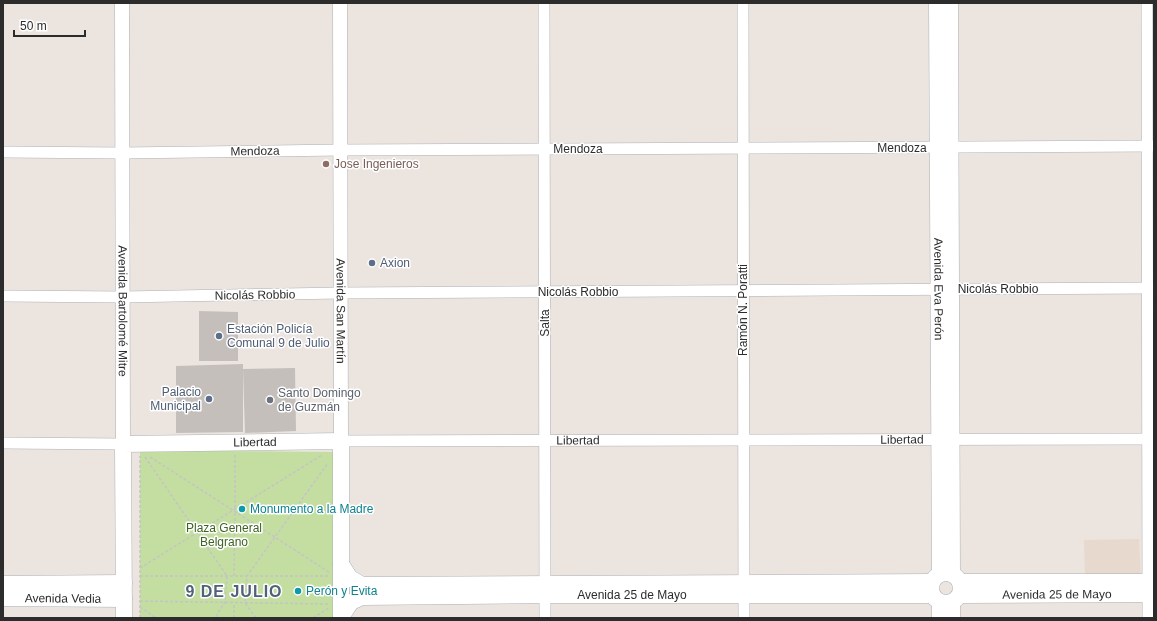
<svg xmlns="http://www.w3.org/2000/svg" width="1157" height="621" viewBox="0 0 1157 621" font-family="Arial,sans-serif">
<rect width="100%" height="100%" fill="#ece4df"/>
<path fill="#e8d9ce" d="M1139,539L1141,579L1085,578L1084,540Z"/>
<path fill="#c4dea1" d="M140,450L335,452L336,618H140Z"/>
<path fill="#c5bfbb" d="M199,311L238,312V361H199Z
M243,364V432L176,433V366Z
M295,368L296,431L245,433L243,369Z"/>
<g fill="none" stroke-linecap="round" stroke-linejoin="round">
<g stroke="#acb1b7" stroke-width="12">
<g id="minor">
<path d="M544,3L545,618"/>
<path d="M743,3L744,618"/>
<path d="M1147,3L1148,618"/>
<path d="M3,152L122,153L341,150L1154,146"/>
<path d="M3,296L123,297L341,293L1154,288"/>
<path id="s1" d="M341,441L1154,439"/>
<path d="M3,443L123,444"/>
</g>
</g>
<g stroke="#acb1b7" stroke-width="15">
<g id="tertiary">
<path id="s2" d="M122,3L123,444"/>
<path id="s3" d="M340,3L341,441"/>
</g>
</g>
<g stroke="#acb1b7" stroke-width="17">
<g id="secondary">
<path id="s4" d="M937,3L940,574"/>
<path d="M950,3L952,574"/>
<path d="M341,564L350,578L362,585L932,582"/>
<circle cx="946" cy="588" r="15"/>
<path d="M960,582H1154"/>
<path d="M3,584L124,583"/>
<path id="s5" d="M960,595L1154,594"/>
<path id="s6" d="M3,598L124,599"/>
<path d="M940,602V618"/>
<path d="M952,602V618"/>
<path id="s7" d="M341,617L351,602L362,597L545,595H932"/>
<path id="s8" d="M124,618L123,444L341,441V618"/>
</g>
</g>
<path stroke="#c4c4c4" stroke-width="1.5" stroke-dasharray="3 2" stroke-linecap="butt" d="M145,457L227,576L225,602L215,618
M150,457L329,572
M235,508V454
M140,568L322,455
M140,576H328
M234,576L235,512
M140,601L328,604
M140,607L156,618
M140,618V456
M234,618V603
M256,618L245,603L247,576L328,463
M313,618L329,608"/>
<use href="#minor" stroke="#fff" stroke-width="11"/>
<use href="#tertiary" stroke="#fff" stroke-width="14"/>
<use href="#secondary" stroke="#fff" stroke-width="16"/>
</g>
<circle fill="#8d6e63" stroke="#fff" stroke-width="1.5" cx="326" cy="164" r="4"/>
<g fill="#5c6f8a" stroke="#fff" stroke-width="1.5">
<circle cx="372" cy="263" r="4"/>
<circle cx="219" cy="336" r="4"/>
<circle cx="209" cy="399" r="4"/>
</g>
<circle fill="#6b7280" stroke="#fff" stroke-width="1.5" cx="270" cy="400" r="4"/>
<g fill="#0f9aa8" stroke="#fff" stroke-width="1.5">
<circle cx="242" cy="509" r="4"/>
<circle cx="298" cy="591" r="4"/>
</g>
<g text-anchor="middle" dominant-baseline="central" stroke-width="3" stroke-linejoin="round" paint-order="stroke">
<g font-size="12" fill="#2c2c2c" stroke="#fff">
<text x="902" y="148">Mendoza</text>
<text x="578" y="149">Mendoza</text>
<text transform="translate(255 151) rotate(-1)">Mendoza</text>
<text stroke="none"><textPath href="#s4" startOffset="286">Avenida Eva Perón</textPath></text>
<text x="998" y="289">Nicolás Robbio</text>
<text x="578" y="292">Nicolás Robbio</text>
<text transform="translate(255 295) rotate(-1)">Nicolás Robbio</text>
<text stroke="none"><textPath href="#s2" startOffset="308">Avenida Bartolomé Mitre</textPath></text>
<text transform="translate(743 310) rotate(-90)">Ramón N. Poratti</text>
<text stroke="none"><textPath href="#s3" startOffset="308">Avenida San Martín</textPath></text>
<text transform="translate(545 323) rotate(-90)">Salta</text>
<text stroke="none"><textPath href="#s1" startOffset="561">Libertad</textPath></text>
<text stroke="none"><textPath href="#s1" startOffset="237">Libertad</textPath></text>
<text stroke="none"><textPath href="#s8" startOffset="306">Libertad</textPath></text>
<text stroke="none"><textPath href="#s7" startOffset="300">Avenida 25 de Mayo</textPath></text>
<text stroke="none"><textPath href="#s5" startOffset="97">Avenida 25 de Mayo</textPath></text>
<text stroke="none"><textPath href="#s6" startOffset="60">Avenida Vedia</textPath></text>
</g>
<g font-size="12" fill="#785e54" stroke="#fff" text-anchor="start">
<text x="334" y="164">Jose Ingenieros</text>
</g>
<g font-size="12" fill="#4e5e75" stroke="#fff" text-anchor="start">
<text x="380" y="263">Axion</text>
<text x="227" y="329">Estación Policía<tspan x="227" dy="14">Comunal 9 de Julio</tspan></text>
<text x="201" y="392" text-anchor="end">Palacio<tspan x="201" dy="14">Municipal</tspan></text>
</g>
<g font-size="12" fill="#5b616d" stroke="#fff" text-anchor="start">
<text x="278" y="393">Santo Domingo<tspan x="278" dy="14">de Guzmán</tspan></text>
</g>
<g font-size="12" fill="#0d838f" stroke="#fff" text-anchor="start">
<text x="250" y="509">Monumento a la Madre</text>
<text x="306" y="591">Perón y Evita</text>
</g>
<g font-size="12" fill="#3f6321" stroke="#fff">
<text x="224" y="528">Plaza General<tspan x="224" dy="14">Belgrano</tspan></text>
</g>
<g font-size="16" font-weight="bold" letter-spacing="1" fill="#506179" stroke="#fff">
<text x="234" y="591">9 DE JULIO</text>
</g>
</g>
<rect width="1157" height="621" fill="none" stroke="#2c2c2c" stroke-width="8"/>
<path d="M14 30v6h71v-6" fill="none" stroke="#2c2c2c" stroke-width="2"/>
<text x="20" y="30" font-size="12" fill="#2c2c2c" stroke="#ffffff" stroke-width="3" paint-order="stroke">50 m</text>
</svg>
